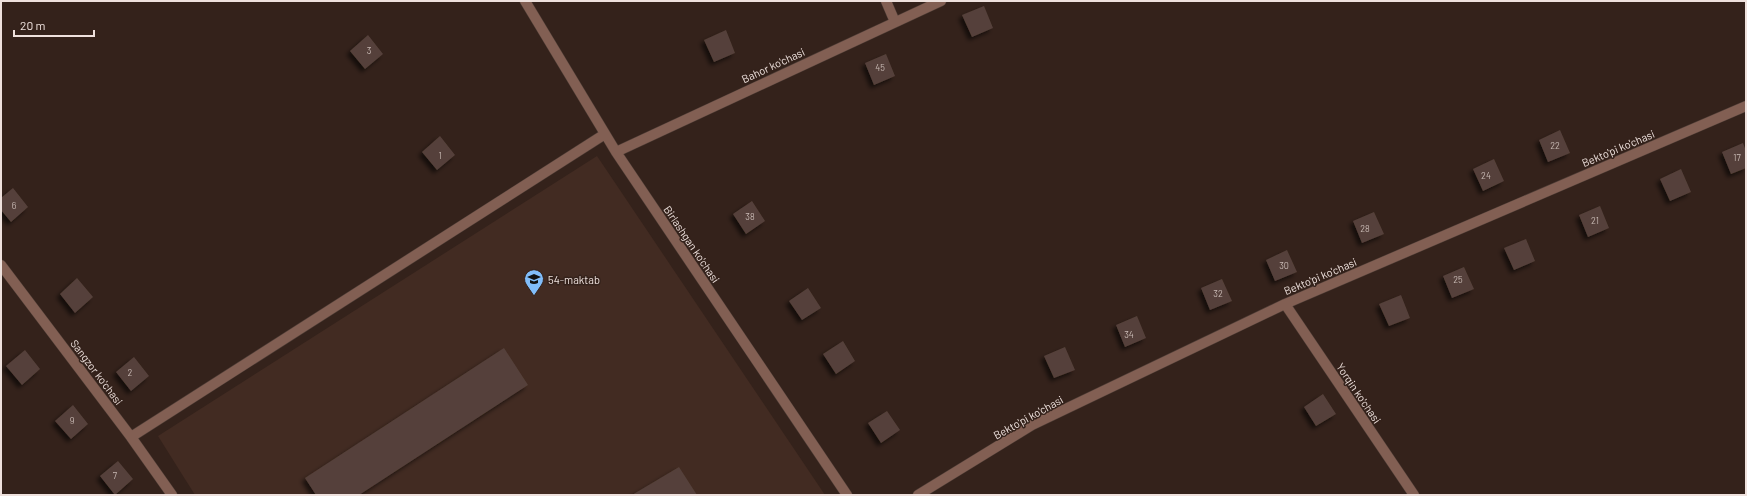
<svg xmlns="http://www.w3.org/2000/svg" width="1747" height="496" viewBox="0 0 1747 496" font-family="Barlow,sans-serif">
<defs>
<filter id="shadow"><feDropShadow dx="-3.5" dy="3.5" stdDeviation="2" flood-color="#0009"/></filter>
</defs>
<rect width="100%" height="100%" fill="#34221b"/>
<path fill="#422b22" d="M597,156L825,495H195L158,436Z"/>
<path fill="#55413a" filter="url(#shadow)" d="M984,6L993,28L972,37L962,15Z
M726,30L735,53L714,62L704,40Z
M368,35L383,54L365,69L350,51Z
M886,54L895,76L874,85L865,63Z
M1560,130L1570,153L1548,162L1539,140Z
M440,136L455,155L437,170L422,152Z
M1743,143L1746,151V168L1731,174L1722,152Z
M1494,159L1504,181L1483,191L1473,169Z
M1681,169L1691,192L1670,201L1660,179Z
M13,188L28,207L11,222L1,210V198Z
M752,201L765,221L746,234L733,214Z
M1600,206L1609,228L1588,237L1579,215Z
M1374,212L1384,234L1362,243L1353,221Z
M1526,239L1535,261L1514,270L1504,248Z
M1287,250L1297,272L1275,281L1266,260Z
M1464,267L1474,289L1452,298L1443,276Z
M77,278L93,297L75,313L60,294Z
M1222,279L1232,301L1210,310L1201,288Z
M808,288L821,308L802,320L789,301Z
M1401,295L1410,318L1389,326L1379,304Z
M1137,316L1146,338L1125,347L1116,325Z
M843,341L855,361L836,374L823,354Z
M1065,347L1075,370L1054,378L1044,356Z
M504,348L528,385L359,495H316L305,478Z
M25,350L40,369L22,385L6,366Z
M134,357L149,376L131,391L116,372Z
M1323,394L1336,414L1316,426L1304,407Z
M73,405L88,424L71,439L55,421Z
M887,411L900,430L881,443L868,423Z
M118,461L133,479L115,495L100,476Z
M679,467L697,495H632Z"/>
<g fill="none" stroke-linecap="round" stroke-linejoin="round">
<g stroke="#4e3d36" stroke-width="11">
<path id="minor" d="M525,1L616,152L847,495
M886,1L895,22
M616,152L941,1
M1,265L131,437L172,495
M1285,304L1414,495
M131,437L605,134
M918,495L1032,425L1285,304L1746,106"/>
</g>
<use href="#minor" stroke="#825f53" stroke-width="10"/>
</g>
<defs>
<g id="school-pin" transform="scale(1)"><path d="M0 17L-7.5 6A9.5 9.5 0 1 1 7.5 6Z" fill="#81bdfa" stroke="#34221b"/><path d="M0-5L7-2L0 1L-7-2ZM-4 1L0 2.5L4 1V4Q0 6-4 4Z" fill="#111"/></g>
</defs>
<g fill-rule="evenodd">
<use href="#school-pin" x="534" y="279"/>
</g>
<g text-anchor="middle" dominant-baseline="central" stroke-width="3" stroke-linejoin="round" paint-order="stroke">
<g font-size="9" fill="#c8b9b4">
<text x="369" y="50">3</text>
<text x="880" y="67">45</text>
<text x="1555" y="145">22</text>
<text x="440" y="155">1</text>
<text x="1737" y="157">17</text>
<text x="1486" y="175">24</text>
<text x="14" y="205">6</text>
<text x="750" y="216">38</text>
<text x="1595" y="220">21</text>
<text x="1365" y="228">28</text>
<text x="1284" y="265">30</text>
<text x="1458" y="279">25</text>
<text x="1218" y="293">32</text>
<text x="1129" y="334">34</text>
<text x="130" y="372">2</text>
<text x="72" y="420">9</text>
<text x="115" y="475">7</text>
</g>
<g font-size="11" fill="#eee1dd" stroke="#34221b">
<text transform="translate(773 65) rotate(-25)">Bahor ko'chasi</text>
<text transform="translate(1618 148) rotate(-23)">Bekto'pi ko'chasi</text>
<text transform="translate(692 244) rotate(56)">Birlashgan ko'chasi</text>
<text transform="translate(1320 276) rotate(-23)">Bekto'pi ko'chasi</text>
<text transform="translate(97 372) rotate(53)">Sangzor ko'chasi</text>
<text transform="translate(1359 393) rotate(56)">Yorqin ko'chasi</text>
<text transform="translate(1028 417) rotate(-29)">Bekto'pi ko'chasi</text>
</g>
<g font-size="11" fill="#eee1dd" stroke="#34221b" text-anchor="start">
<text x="548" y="279">54-maktab</text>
</g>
</g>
<rect width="1747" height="496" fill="none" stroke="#eee1dd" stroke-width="4"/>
<path d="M14 30v6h80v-6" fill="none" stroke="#eee1dd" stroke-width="2"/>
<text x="20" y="30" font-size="12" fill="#eee1dd" stroke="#34221b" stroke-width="3" paint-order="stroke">20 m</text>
</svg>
